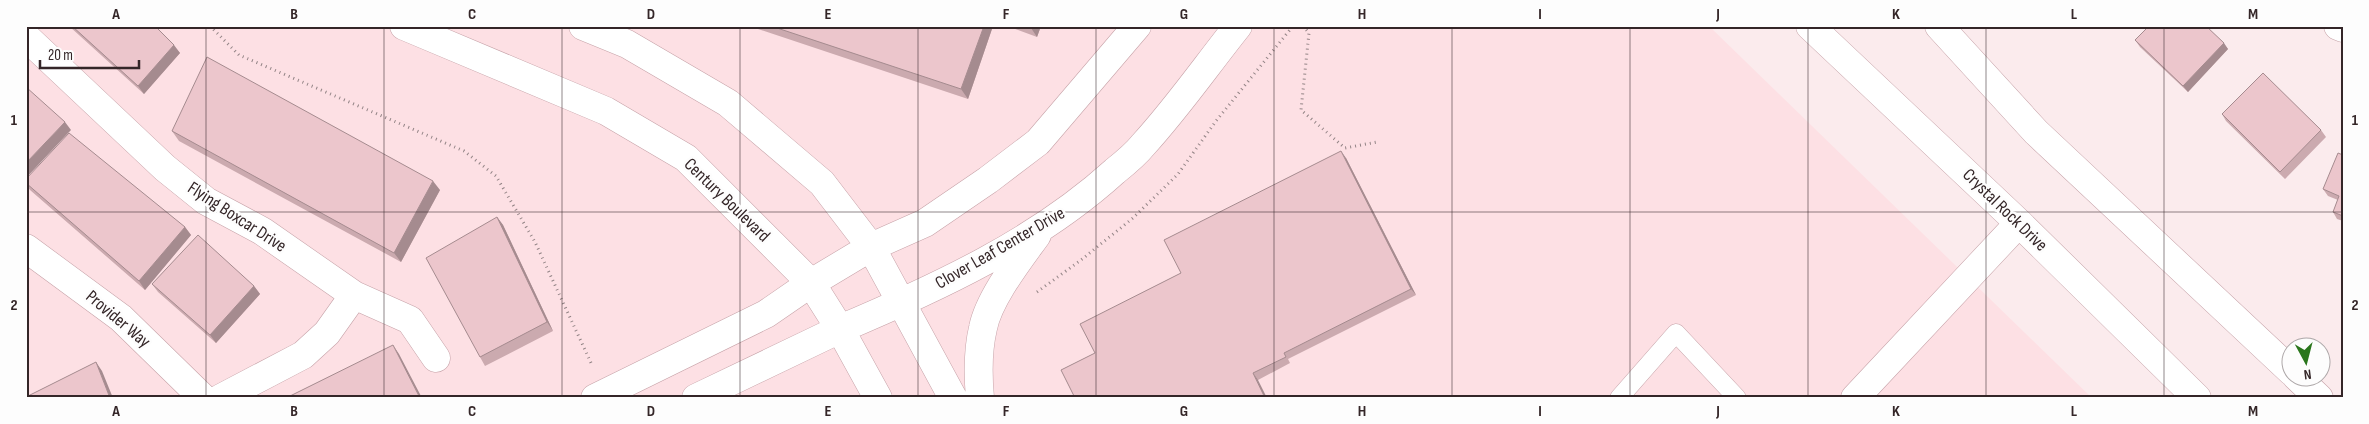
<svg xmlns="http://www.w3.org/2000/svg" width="2369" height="424" viewBox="0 0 2369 424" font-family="'Sofia Sans Condensed',sans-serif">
<rect width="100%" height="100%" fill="#fbebed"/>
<path fill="#fde0e4" d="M26,26H1709L2092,398H26Z"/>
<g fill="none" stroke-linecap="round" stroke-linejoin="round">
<g stroke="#c6a2a8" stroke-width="19">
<path id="lane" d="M1619,398L1676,333L1737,398"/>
</g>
<g stroke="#c6a2a8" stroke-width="29">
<path id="street" d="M2338,26L2343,28
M26,37L165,168L206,201L262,231L354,295L410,320L436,358
M26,248L121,318L203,398
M221,398L303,355L327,333L354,295
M595,398L766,314L811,283
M696,398L840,329
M1855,398L2019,223"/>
</g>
<g stroke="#c6a2a8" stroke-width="29">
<path id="secondary" d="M404,26L606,111L686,158L811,283L840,329L878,398
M583,26L627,44L728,103L822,183L871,247L953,398
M1810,26L2019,223L2197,398
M1939,26L2036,132L2292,372
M811,283L871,247L925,223L988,180L1038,142L1137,26
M840,329C937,288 1037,242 1115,171C1125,163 1135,155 1143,145C1177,108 1206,66 1238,26
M2296,376L2319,398
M980,398C978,376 978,349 983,328C989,298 1019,260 1037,235"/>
</g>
<path stroke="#938486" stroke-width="3" stroke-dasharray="1 4" stroke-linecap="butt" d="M210,26L239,55L464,151L496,176L535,242L592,365
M1303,26L1309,33L1301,110L1345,148L1377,142
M1037,292L1081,260L1133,218L1178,174L1216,121L1293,26"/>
<use href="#lane" stroke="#fff" stroke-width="18"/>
<use href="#street" stroke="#fff" stroke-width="28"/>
<use href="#secondary" stroke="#fff" stroke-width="28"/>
</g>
<path fill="#cbaaaf" d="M69,26H155L180,53L144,94Z
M749,26H993L968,99Z
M1007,26H1041L1037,37Z
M2144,26H2206L2228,49L2188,92L2140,47L2135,40L2147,29Z
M2222,114L2321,130L2326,137L2285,179L2226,121Z
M172,131L440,190L401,262L179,141Z
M2343,155V221L2337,219L2333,212L2338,200L2328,196L2323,189Z
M1346,158L1416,295L1288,359L1290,363L1258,380L1095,353L1181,273Z
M26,179L185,227L191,235L145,290L30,190L26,184Z
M497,217L503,225L553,331L485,366L480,357Z
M152,284L254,286L260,294L216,343L158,292Z"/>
<path fill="#a58b8f" d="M984,26H993L968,99L961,89Z
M1031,26H1041L1037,37L1031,28Z
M2224,43L2228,49L2188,92L2183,86Z
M174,45L180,53L144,94L138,86Z
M65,122L71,130L26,178V163Z
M1341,151L1346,158L1416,295L1411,289Z
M433,181L440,190L401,262L394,253Z
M497,217L503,225L553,331L547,322Z
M185,227L191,235L145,290L139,281Z
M254,286L260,294L216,343L210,335Z
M393,345L399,354L422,398H420Z
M96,362L102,371L113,398H110Z
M1253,373L1258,380L1267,398H1265Z"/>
<path fill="#ecc6cc" stroke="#a58b8f" d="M72,26H155L174,45L138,86Z
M771,26H984L961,89Z
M2147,26H2206L2224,43L2183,86L2135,40L2148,27Z
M207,57L433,181L394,253L172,131Z
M2263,73L2321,130L2280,172L2222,114Z
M26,87L65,122L26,163Z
M69,133L185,227L139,281L26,183V179Z
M1341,151L1411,289L1284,353L1286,357L1253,373L1265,398H1075L1061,370L1095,353L1080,324L1181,273L1164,240Z
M2338,153L2343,155V216L2333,212L2339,196L2323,189Z
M497,217L547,322L480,357L426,258Z
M198,235L254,286L210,335L152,284Z
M393,345L420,398H286Z
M96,362L110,398H26V397Z"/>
<path fill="none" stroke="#342628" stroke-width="1" stroke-opacity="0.55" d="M206,26V398M384,26V398M562,26V398M740,26V398M918,26V398M1096,26V398M1274,26V398M1452,26V398M1630,26V398M1808,26V398M1986,26V398M2164,26V398M26,212H2343"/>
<g text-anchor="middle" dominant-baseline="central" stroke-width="5" stroke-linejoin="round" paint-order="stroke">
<g font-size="18" fill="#342628" stroke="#fdfdfd">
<text transform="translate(727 200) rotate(44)">Century Boulevard</text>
<text transform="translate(2005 210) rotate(44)">Crystal Rock Drive</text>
<text transform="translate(237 217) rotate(33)">Flying Boxcar Drive</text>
<text transform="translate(1000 248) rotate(-30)">Clover Leaf Center Drive</text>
<text transform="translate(118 319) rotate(40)">Provider Way</text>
</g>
</g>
<rect width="2369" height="424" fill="none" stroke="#fdfdfd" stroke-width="55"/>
<g transform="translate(2306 362) rotate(173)"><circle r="24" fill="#fdfdfd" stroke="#ada7a8"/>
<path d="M0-4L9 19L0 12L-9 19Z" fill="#2a761c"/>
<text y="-8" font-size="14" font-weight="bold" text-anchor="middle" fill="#342628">N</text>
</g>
<path d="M40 60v8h99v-8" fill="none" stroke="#342628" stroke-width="2.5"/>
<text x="48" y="60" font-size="15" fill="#342628" stroke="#fdfdfd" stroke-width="4" paint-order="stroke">20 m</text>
<rect x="28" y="28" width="2314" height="368" fill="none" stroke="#342628" stroke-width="2"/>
<g font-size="16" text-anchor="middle" font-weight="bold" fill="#342628">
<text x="116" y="19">A</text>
<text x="294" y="19">B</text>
<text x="472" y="19">C</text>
<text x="651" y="19">D</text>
<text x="828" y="19">E</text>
<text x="1006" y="19">F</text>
<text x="1184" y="19">G</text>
<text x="1362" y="19">H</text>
<text x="1540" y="19">I</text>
<text x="1718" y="19">J</text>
<text x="1896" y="19">K</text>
<text x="2074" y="19">L</text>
<text x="2253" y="19">M</text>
<text x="14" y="125">1</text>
<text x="2355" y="125">1</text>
<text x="14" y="310">2</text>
<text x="2355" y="310">2</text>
<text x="116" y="416">A</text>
<text x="294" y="416">B</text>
<text x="472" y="416">C</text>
<text x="651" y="416">D</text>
<text x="828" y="416">E</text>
<text x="1006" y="416">F</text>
<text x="1184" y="416">G</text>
<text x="1362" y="416">H</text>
<text x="1540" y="416">I</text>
<text x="1718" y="416">J</text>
<text x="1896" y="416">K</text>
<text x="2074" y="416">L</text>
<text x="2253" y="416">M</text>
</g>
</svg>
